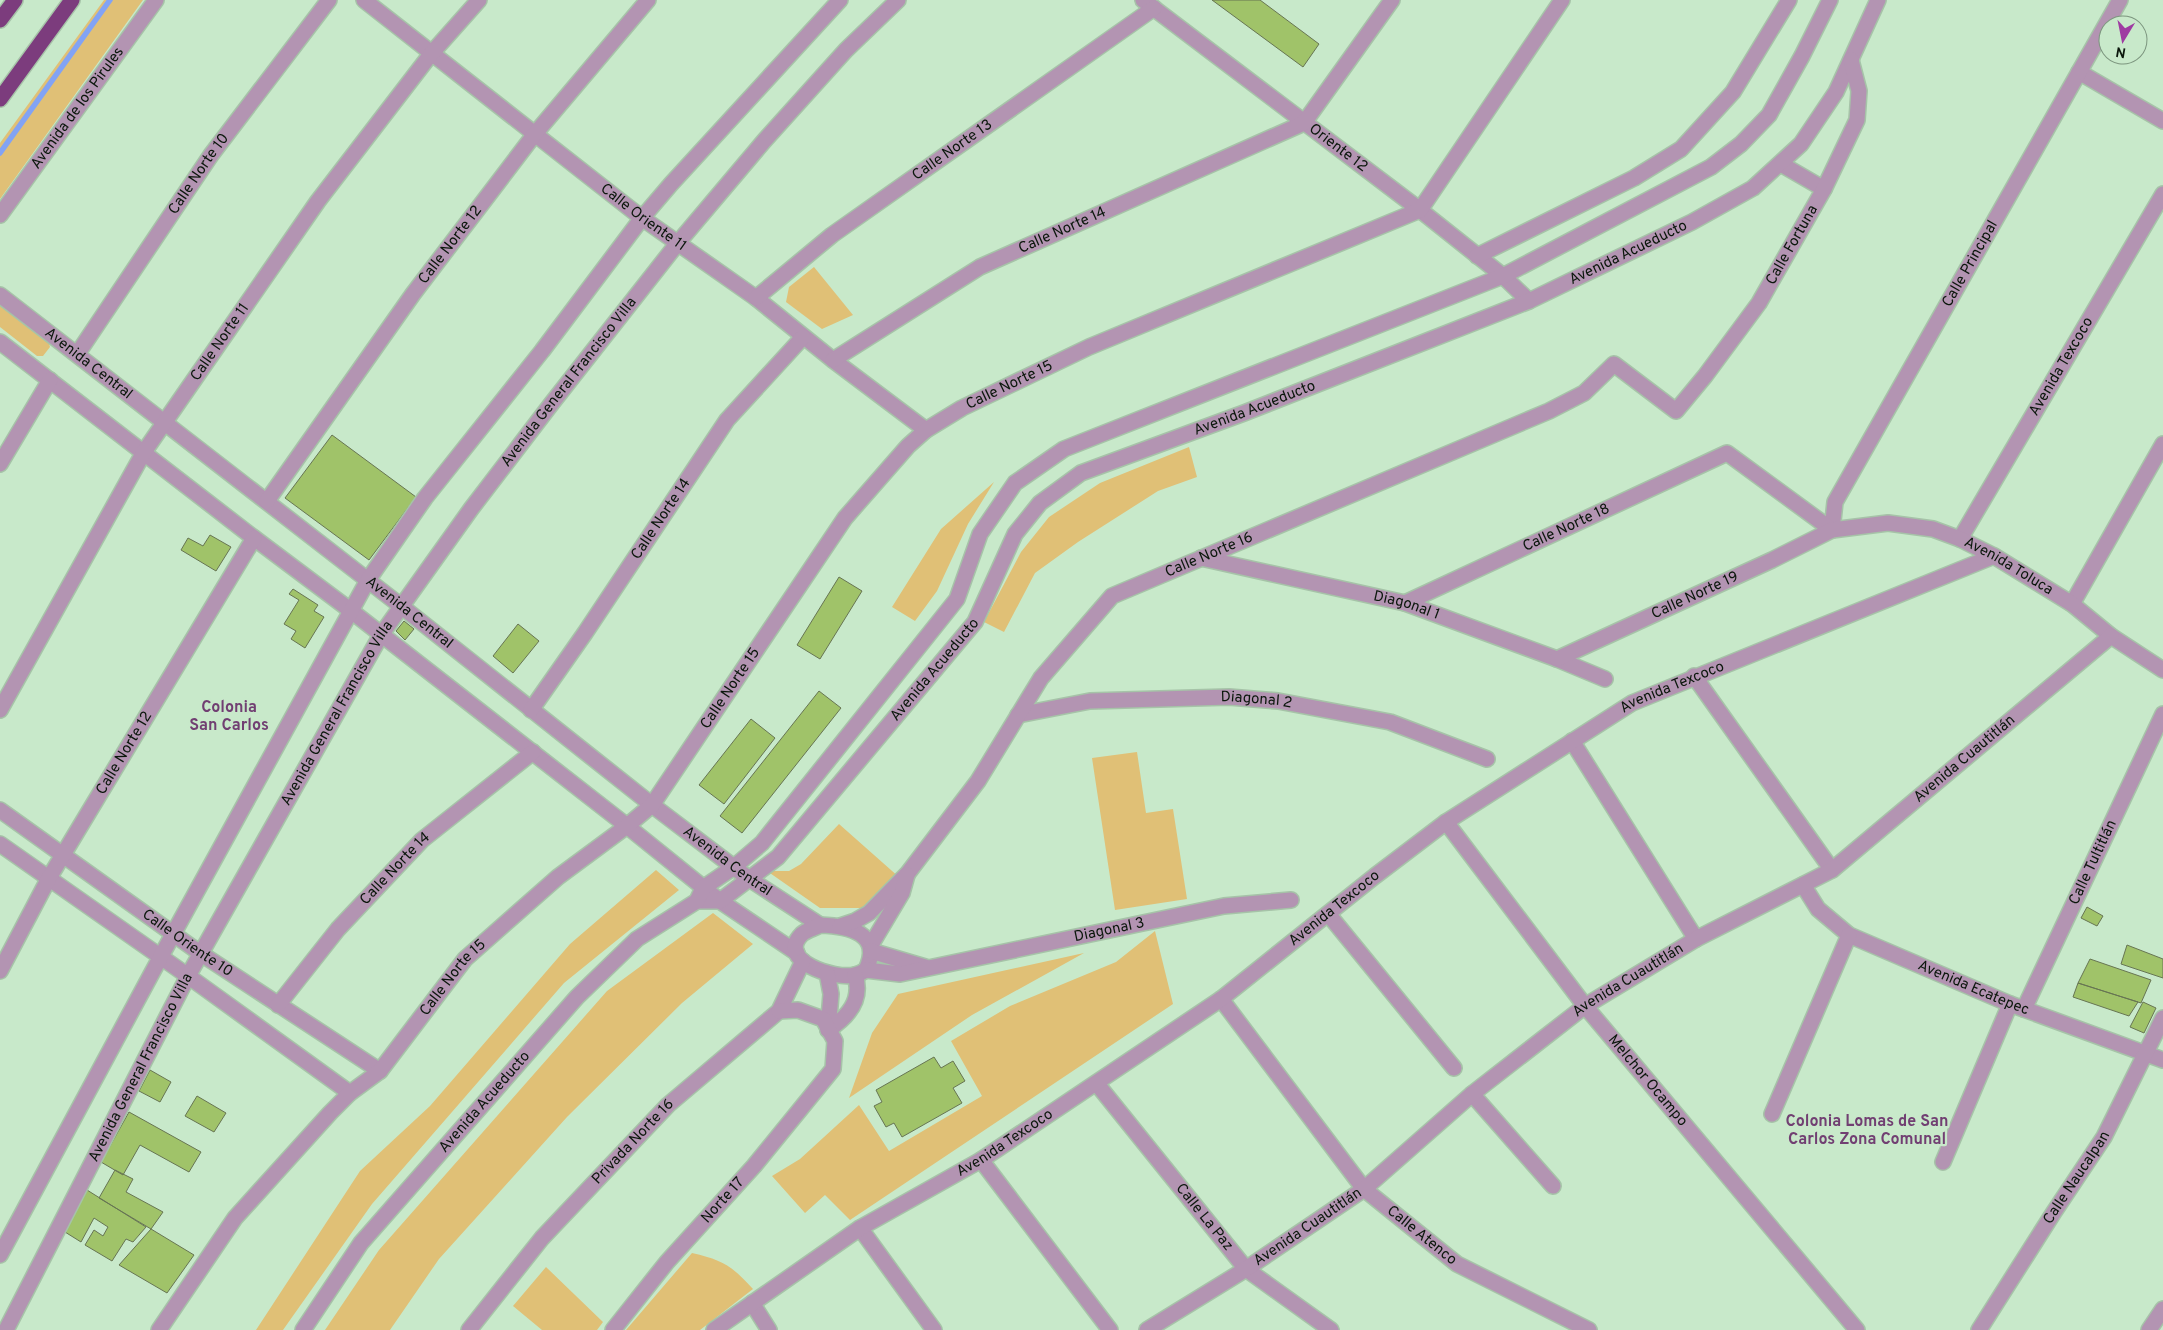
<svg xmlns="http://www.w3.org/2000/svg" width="2163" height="1330" viewBox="0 0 2163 1330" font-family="Overpass,sans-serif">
<rect width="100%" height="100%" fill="#c8e9ca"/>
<path fill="#e0c076" d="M104,0H143L0,199V143Z
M814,267L853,315L822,329L786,302L789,287Z
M0,305L48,340L50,347L43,356H37L0,327Z
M1189,447L1197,477L1158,491L1078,542L1035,573L1004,632L984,622L1021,552L1049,517L1100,483Z
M994,482L968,524L937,591L915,621L892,607L941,529Z
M1137,752L1146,813L1173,809L1187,899L1115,910L1092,758Z
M839,824L900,878L871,908H820L767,871H789L801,864Z
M656,870L679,890L564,983L372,1204L283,1330H256L360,1171L430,1106L570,944Z
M713,913L753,944L682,1003L567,1117L439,1259L390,1330H325L379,1250L607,991Z
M1155,931L1173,1004L850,1220L825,1195L805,1213L772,1176L800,1159L859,1105L889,1151L982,1096L951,1041L1010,1006L1116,962Z
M1084,953L972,1015L849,1098L872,1033L898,994Z
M692,1253C723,1260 732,1266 753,1289L700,1330H626Z
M546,1267L603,1322L597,1330H542L513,1306Z"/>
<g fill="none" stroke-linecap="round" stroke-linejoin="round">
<path stroke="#82a3f4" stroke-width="5.5" d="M0,153L110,0"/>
</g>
<path fill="#a0c369" stroke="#677553" d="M1212,0H1260L1319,44L1303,67Z
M332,435L416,497L369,560L285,498Z
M210,535L231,547L216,571L181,550L188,538L203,546Z
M839,577L862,591L820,659L797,645Z
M293,589L318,605L314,611L324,617L305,648L291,639L296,631L284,624L299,600L289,594Z
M404,621L414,629L405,640L396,631Z
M518,624L539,641L513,673L493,656Z
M819,691L841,708L742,833L720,816Z
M751,719L775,738L724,804L699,785Z
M2087,907L2103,916L2097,926L2081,918Z
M2127,945L2163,959V978L2121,964Z
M2090,959L2151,980L2141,1003L2078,983Z
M2078,983L2138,1002L2129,1016L2073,997Z
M2143,1002L2156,1008L2144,1033L2130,1027Z
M934,1057L941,1068L953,1061L965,1081L953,1088L962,1103L902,1137L894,1123L886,1127L874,1106L882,1102L876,1090Z
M150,1070L171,1082L160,1102L139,1091Z
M197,1096L226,1113L214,1132L185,1116Z
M129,1112L201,1152L189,1172L140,1145L123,1175L101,1162Z
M115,1170L133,1179L126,1192L163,1212L151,1229L99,1198Z
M87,1190L146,1227L133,1242L126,1239L112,1261L85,1245L94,1230L103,1236L108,1227L94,1218L81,1242L65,1232Z
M151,1229L194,1255L167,1293L119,1265Z"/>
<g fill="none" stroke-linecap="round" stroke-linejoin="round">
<g stroke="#a6c3a8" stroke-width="18">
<g id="minor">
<path id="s1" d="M364,0L642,218L756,298L833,360L926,430"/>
<path id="s2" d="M1143,0L1420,210L1503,276L1529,301"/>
<path d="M2079,72L2163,121"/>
<path d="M1781,164L1824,189"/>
<path id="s3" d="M0,215L156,0"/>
<path d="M1477,256L1634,178L1681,149L1733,92L1789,0"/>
<path id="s4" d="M0,295L401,606L652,805L748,878L820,925"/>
<path id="s5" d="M756,298L832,235L1154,8"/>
<path d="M0,342L254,538L350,610L627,826L720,901L797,953"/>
<path id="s6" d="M78,353L211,155L329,0"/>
<path id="s7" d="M833,360L980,267L1304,123L1392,0"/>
<path d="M0,464L50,380"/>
<path id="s8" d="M267,501L413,294L534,135L648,0"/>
<path id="s9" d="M1832,530L1835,502L2120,0"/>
<path id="s10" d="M1960,539L2163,194"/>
<path id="s11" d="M1201,558L1405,603L1557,659L1605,679"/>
<path id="s12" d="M1405,603L1727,453L1832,530"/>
<path d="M2072,604L2163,444"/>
<path id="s13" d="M1557,659L1772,560L1832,530L1888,523L1933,529L1960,539L1994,556L2072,604L2111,636L2163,670"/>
<path d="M1694,676L1832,870"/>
<path id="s14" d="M0,710L144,452L318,201L431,54L479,0"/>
<path id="s15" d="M531,710L585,633L727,420L803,337"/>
<path id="s16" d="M1018,715L1090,701L1229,697L1278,701L1390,722L1487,759"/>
<path d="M1572,741L1696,939"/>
<path id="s17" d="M0,810L200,953L380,1071"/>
<path id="s18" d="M1446,822L1585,1006L1857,1330"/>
<path d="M0,844L188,976L350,1093"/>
<path id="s19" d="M1803,885L1818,909L1849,935L2010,1004L2163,1060"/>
<path id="s20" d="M697,901H720L778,857L975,622L1015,534L1040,503L1081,473L1244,413L1529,301L1692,222L1753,188L1801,144L1836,92L1878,0"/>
<path d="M1329,915L1454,1068"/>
<path d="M820,925C849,926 883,933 866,970C863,972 859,974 855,975C835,980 775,961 802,934C807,930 815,928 820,925Z"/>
<path id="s21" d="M840,926L855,921L869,913L908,873L978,781L1041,678L1112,596L1549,411L1584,393L1614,364L1676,411L1705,376L1759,303L1824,189L1857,120L1859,91L1851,60"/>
<path d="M871,945L902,893L907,875"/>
<path d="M871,951L925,967"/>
<path id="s22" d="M866,970L900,974L1224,906L1291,900"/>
<path id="s23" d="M0,971L49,878L254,538"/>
<path d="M827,973L831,994L828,1030"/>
<path id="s24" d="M1221,999L1364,1189L1457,1264L1589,1330"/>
<path id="s25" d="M278,1005L338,929L422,840L533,752"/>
<path id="s26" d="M2024,1009L2163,714"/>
<path d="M828,1030C848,1017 863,1000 855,975"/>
<path id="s27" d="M1097,1084L1246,1269L1331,1330"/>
<path d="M1472,1094L1553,1186"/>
<path d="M1772,1114L1849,935"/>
<path d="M981,1160L1110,1330"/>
<path d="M1943,1162L2010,1004"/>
<path d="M860,1228L934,1330"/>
<path d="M0,1255L160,958L368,580L425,498L542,351L642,218L671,184L840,0"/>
<path d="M752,1303L769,1330"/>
<path id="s28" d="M6,1330L188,976L381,635L471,509L552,403L677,244L764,141L846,50L898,0"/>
<path id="s29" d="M159,1330L235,1218L330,1113L350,1093L380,1071L465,959L558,877L627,826L652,805L845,518L908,446L926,430L962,408L1089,347L1420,210L1562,0"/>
<path id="s30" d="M303,1330L361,1243L577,997L637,939L697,901L703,888L734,867L762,843L957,599L980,534L1015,483L1064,449L1503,276L1711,167L1741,144L1769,115L1802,56L1830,0"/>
<path id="s31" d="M469,1330L542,1238L668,1105L779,1011L803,961"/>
<path id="s32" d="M613,1330L667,1262L754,1166L833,1069L835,1041L823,1019L798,1010L779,1011"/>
<path id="s33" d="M714,1330L860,1228L981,1160L1221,999L1375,876L1446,822L1632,703L1994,556"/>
<path id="s34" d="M1147,1330L1246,1269L1364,1189L1472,1094L1585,1006L1696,939L1832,870L2111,636"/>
<path id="s35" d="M1979,1330L2054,1212L2104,1137L2163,1018"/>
<path d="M2149,1330L2163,1309"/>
</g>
</g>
<g stroke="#a6c3a8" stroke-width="18">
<path id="highway" d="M0,20L15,0
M0,99L72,0"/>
</g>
<use href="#minor" stroke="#b394b2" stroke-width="15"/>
<use href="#highway" stroke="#7c3c7d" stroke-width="15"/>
</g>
<g text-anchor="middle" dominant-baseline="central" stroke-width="4.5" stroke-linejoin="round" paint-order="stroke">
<g font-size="15" fill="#0b170c" stroke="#c8e9ca">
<text stroke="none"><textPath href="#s3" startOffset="132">Avenida de los Pirules</textPath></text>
<text stroke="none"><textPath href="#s2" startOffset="245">Oriente 12</textPath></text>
<text stroke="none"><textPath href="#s5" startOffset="246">Calle Norte 13</textPath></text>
<text stroke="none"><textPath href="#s6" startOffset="216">Calle Norte 10</textPath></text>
<text stroke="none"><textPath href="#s1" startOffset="354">Calle Oriente 11</textPath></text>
<text stroke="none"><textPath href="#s7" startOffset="264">Calle Norte 14</textPath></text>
<text stroke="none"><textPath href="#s8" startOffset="315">Calle Norte 12</textPath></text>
<text stroke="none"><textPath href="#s21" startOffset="1269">Calle Fortuna</textPath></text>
<text stroke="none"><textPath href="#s20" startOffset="1180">Avenida Acueducto</textPath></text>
<text stroke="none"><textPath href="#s9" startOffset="302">Calle Principal</textPath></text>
<text stroke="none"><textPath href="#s14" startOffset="429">Calle Norte 11</textPath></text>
<text stroke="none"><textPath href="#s4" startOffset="112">Avenida Central</textPath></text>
<text stroke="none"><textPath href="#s10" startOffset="200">Avenida Texcoco</textPath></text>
<text stroke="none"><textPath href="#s28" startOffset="1105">Avenida General Francisco Villa</textPath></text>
<text stroke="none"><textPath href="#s29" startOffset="1286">Calle Norte 15</textPath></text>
<text stroke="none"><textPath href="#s20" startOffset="775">Avenida Acueducto</textPath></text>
<text stroke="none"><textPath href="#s15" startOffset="231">Calle Norte 14</textPath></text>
<text stroke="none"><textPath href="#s12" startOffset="178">Calle Norte 18</textPath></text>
<text stroke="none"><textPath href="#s21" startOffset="538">Calle Norte 16</textPath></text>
<text stroke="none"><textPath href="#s13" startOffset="490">Avenida Toluca</textPath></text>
<text stroke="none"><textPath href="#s13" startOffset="152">Calle Norte 19</textPath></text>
<text stroke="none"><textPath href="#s11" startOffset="211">Diagonal 1</textPath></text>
<text stroke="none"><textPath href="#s4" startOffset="518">Avenida Central</textPath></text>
<text stroke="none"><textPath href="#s20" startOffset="340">Avenida Acueducto</textPath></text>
<text stroke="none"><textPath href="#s33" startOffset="1156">Avenida Texcoco</textPath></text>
<text stroke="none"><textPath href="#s29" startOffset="866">Calle Norte 15</textPath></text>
<text stroke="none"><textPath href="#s16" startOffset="240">Diagonal 2</textPath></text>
<text stroke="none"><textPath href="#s28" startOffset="700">Avenida General Francisco Villa</textPath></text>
<text stroke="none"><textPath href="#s23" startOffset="251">Calle Norte 12</textPath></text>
<text stroke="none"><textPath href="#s34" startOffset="1001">Avenida Cuautitlán</textPath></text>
<text stroke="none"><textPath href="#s4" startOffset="922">Avenida Central</textPath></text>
<text stroke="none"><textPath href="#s26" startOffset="162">Calle Tultitlán</textPath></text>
<text stroke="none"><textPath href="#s25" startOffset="180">Calle Norte 14</textPath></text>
<text stroke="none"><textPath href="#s33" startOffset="751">Avenida Texcoco</textPath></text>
<text stroke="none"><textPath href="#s22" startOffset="248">Diagonal 3</textPath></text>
<text stroke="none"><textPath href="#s17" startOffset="230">Calle Oriente 10</textPath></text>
<text stroke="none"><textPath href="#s29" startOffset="461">Calle Norte 15</textPath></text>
<text stroke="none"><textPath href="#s34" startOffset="596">Avenida Cuautitlán</textPath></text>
<text stroke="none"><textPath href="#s19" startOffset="204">Avenida Ecatepec</textPath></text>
<text stroke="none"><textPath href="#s28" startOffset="295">Avenida General Francisco Villa</textPath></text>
<text stroke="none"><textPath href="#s18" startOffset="328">Melchor Ocampo</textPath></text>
<text stroke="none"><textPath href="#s30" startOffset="292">Avenida Acueducto</textPath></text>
<text stroke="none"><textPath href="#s31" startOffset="250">Privada Norte 16</textPath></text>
<text stroke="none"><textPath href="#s33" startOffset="346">Avenida Texcoco</textPath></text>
<text stroke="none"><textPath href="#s35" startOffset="181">Calle Naucalpan</textPath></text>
<text stroke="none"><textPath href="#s32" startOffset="170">Norte 17</textPath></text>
<text stroke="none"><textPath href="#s27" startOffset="171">Calle La Paz</textPath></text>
<text stroke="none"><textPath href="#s34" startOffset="191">Avenida Cuautitlán</textPath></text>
<text stroke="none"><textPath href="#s24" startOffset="312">Calle Atenco</textPath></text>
</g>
<g font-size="16" font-weight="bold" fill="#713f72" stroke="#c8e9ca">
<text x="229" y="708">Colonia<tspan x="229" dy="18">San Carlos</tspan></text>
<text x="1867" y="1122">Colonia Lomas de San<tspan x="1867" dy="18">Carlos Zona Comunal</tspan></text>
</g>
</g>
<g transform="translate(2123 40) rotate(190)"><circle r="24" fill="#c8e9ca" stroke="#7c957e"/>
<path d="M0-4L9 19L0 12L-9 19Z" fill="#9f3ca2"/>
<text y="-8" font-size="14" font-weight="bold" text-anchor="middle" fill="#0b170c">N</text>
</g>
</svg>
